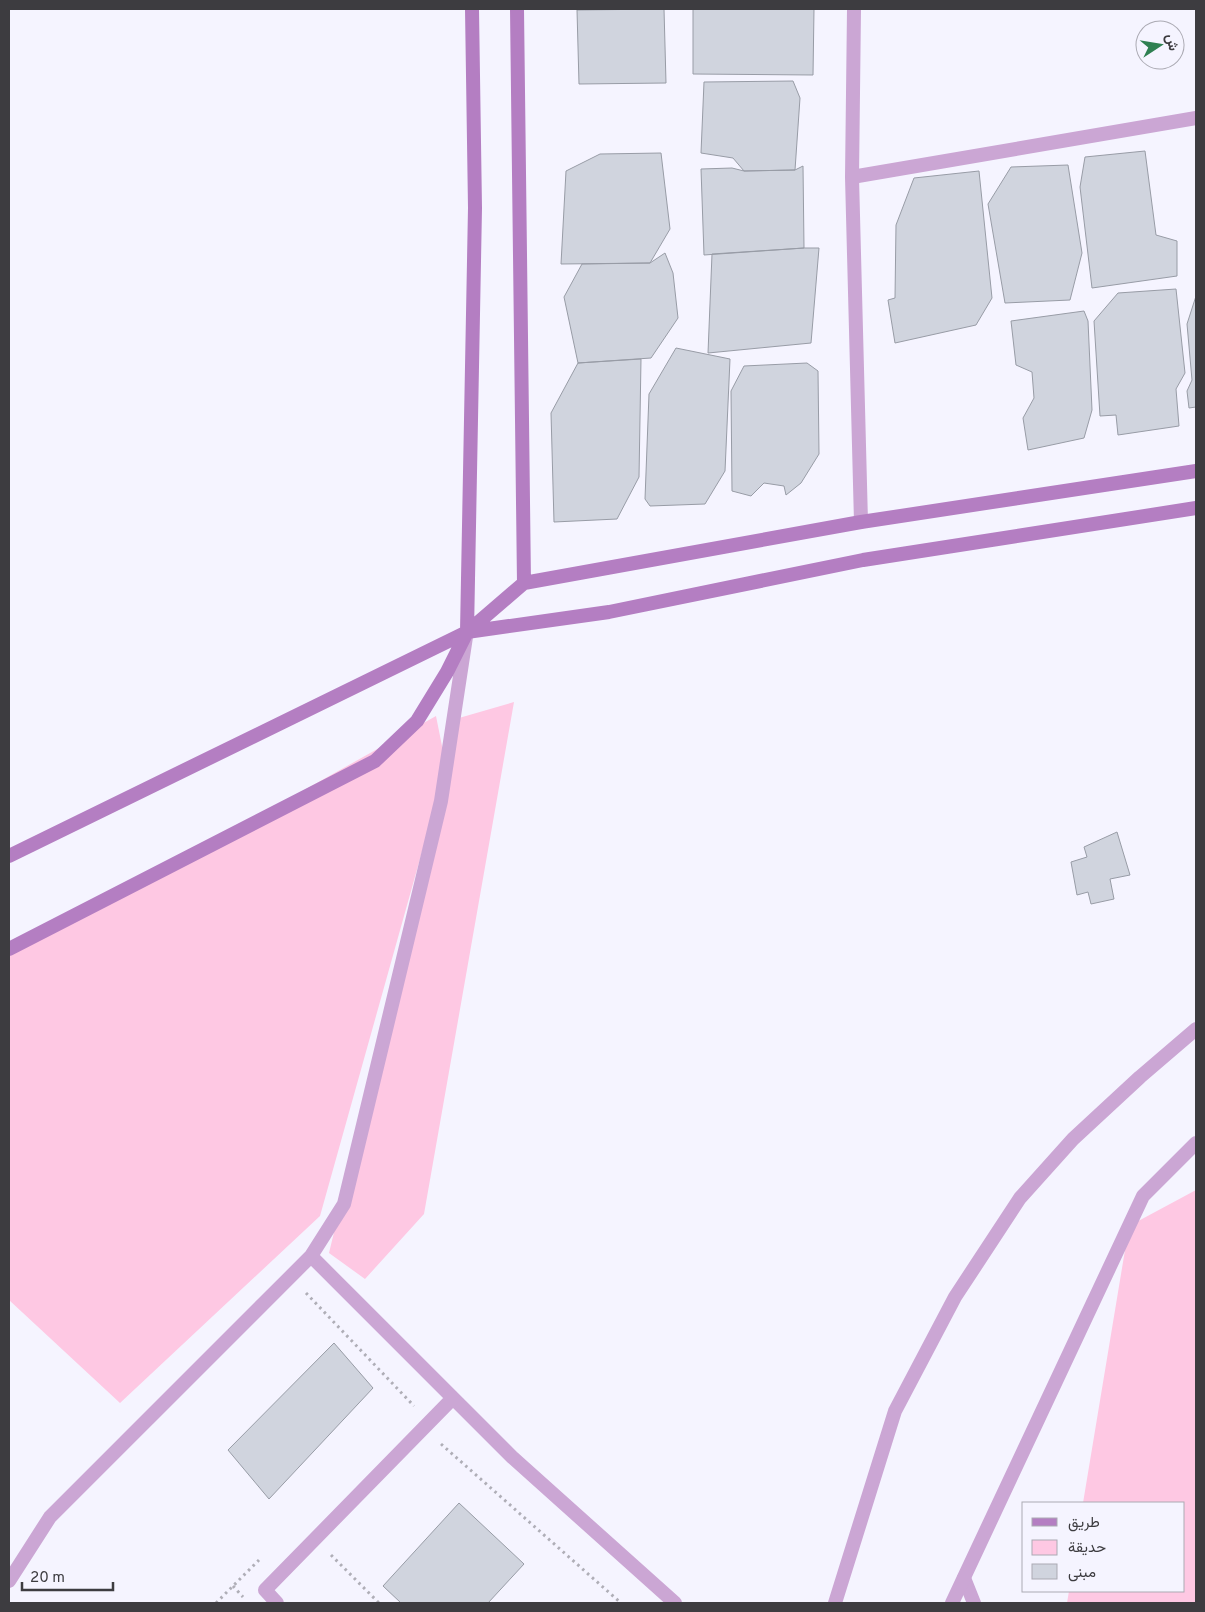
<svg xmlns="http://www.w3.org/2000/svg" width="1205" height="1612" viewBox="0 0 1205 1612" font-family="Overpass,Vazirmatn,sans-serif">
<rect width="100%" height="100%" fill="#f5f4ff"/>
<path fill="#fec8e3" d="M514,702L424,1214L365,1279L329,1253L459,718Z
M436,716L446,766L320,1216L120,1403L9,1300V956Z
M1196,1190V1603H1067L1069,1591H1184V1503H1083L1129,1226Z"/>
<path fill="#d0d4de" stroke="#989ca6" d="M664,9L666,83L579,84L577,10Z
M693,9H814L813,75L693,74Z
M793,81L800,98L795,170L744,171L733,158L701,153L704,82Z
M1145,151L1156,235L1177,241V276L1092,288L1080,187L1085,157Z
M661,153L670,229L650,263L561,264L566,171L600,154Z
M1068,165L1082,253L1070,300L1005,303L988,204L1011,167Z
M803,166L804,248L704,255L701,169L732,168L744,171L795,170Z
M979,171L992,298L976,325L895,343L888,300L895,298L896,225L914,178Z
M804,248H819L811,343L708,353L712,254Z
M665,253L673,273L678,318L651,358L578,363L564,297L582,264L650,263Z
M1176,289L1185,373L1176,389L1179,426L1118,435L1116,415L1100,416L1094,321L1118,293Z
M1196,296V407L1189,408L1187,391L1192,380L1187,324Z
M1084,311L1088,321L1092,410L1084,438L1028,450L1023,418L1034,398L1032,372L1016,365L1011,321Z
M676,348L730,359L725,471L705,504L650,506L645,499L649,394Z
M641,359L639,477L617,519L554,522L551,413L578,363Z
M807,363L818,371L819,454L801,483L786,495L784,486L764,483L751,496L732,491L731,391L744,366Z
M1117,832L1130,875L1110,879L1114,899L1091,904L1088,892L1077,895L1071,862L1087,857L1084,847Z
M334,1343L373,1388L269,1499L228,1450Z
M459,1503L524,1564L488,1603H401L383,1586Z"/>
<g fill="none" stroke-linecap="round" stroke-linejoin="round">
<path stroke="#afaeb7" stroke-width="3" stroke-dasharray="2.5 4" stroke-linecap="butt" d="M306,1293L414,1406
M441,1444L621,1603
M331,1555L379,1603
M233,1586L243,1597
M216,1603L259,1560"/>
<path stroke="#cba6d4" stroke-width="14" d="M964,1578L974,1603"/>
<path stroke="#cba6d4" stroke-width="14" d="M854,9L852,177L861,522
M852,177L1196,118
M311,1256L512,1457L675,1603
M9,1581L50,1517L311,1256L344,1204L441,801L466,637
M277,1603L265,1590L453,1398
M835,1603L895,1411L955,1297L1020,1198L1073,1139L1140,1077L1196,1029
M952,1603L1143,1196L1196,1143"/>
<path stroke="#b47ec2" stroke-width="14" d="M517,9L524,583
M467,632L475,208L472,9
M9,856L467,632L524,583L861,522L1196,471
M9,949L375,761L417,721L447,672L467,632L609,612L863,560L1196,508"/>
</g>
<rect width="1205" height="1612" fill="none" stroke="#3d3c40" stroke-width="20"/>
<rect x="1022" y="1502" width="162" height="90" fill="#f5f4ff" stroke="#abaab3"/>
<rect x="1032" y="1518" width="25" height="8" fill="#b47ec2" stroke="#abaab3"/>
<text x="1068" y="1527" font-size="15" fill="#3d3c40">طريق</text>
<rect x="1032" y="1540" width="25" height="15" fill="#fec8e3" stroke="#abaab3"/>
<text x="1068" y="1552" font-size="15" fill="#3d3c40">حديقة</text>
<rect x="1032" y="1564" width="25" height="15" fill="#d0d4de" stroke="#abaab3"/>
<text x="1068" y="1577" font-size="15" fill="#3d3c40">مبنى</text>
<g transform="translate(1160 45) rotate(78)"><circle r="24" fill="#f5f4ff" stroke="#abaab3"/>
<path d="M0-4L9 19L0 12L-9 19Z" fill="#2f8052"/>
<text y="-8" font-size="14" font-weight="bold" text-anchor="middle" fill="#3d3c40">ش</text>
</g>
<path d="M22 1582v8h91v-8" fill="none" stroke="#3d3c40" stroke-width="2.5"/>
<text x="30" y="1582" font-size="15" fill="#3d3c40" stroke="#f5f4ff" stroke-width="4" paint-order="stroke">20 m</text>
</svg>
